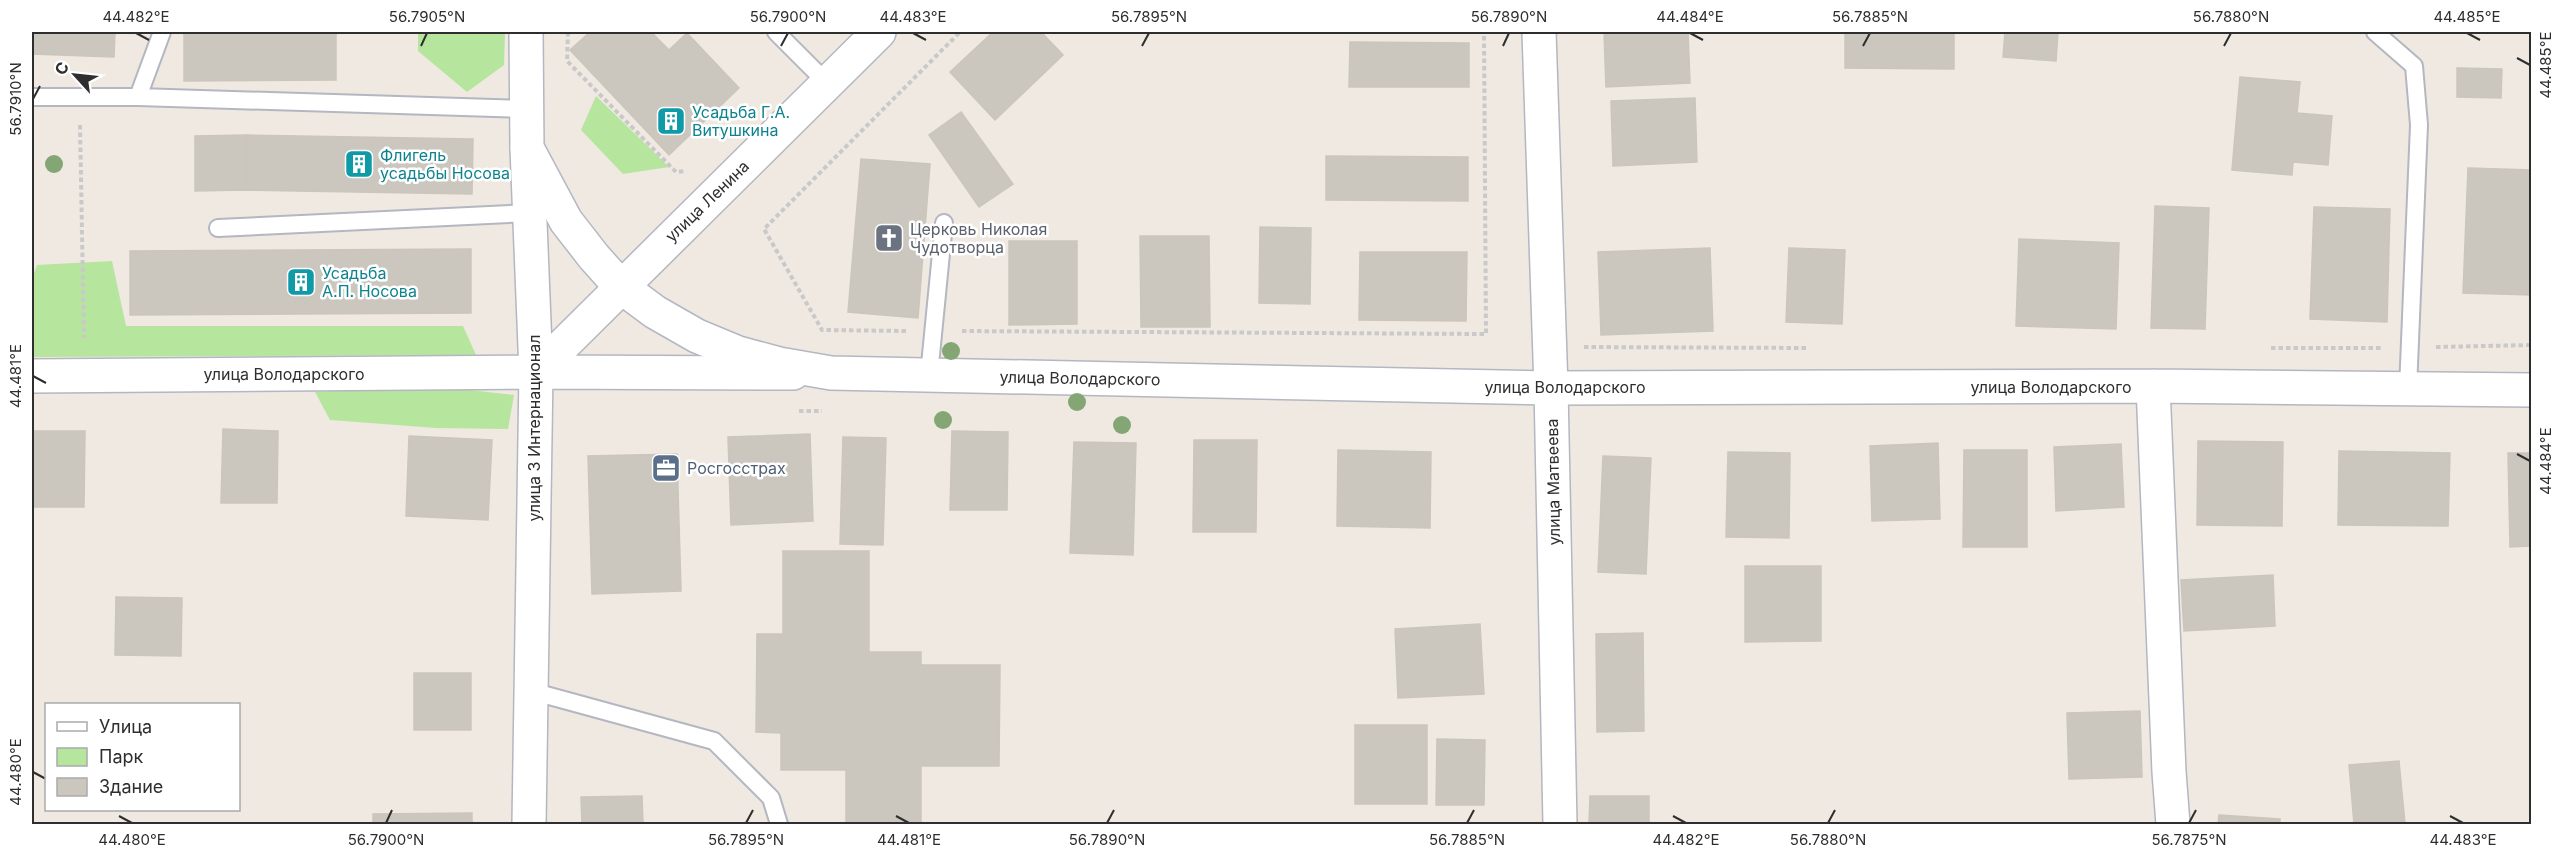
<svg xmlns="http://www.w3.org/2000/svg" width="2563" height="856" viewBox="0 0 2563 856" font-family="Inter,sans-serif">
<rect width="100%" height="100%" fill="#efe9e1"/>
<path fill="#b6e59e" d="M418,32H505L504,65L467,92L418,51Z
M596,96L669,167L623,174L581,130Z
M112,261L126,326H463L476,355L32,357V279L37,265Z
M433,386L514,395L508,429L436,428L330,420L315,392Z"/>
<path fill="#cbc7bf" stroke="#cbc5ba" stroke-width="1.5" d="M32,32H115L114,57L32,54Z
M184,32H336V80L184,81Z
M590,32H651L669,50L687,33L739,88L669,155L570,50Z
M993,32H1041L1063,55L995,120L950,72Z
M1604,32H1688L1690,83L1606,87Z
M1845,32H1954V69L1845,68Z
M2005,32H2058L2056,61L2003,57Z
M1350,42L1469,43V87H1349Z
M2457,68L2502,69L2501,98L2457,97Z
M2240,77L2300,82L2297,113L2332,116L2328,165L2293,162L2292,175L2232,170Z
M1695,98L1697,162L1613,166L1611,101Z
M961,112L1013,184L979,207L929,135Z
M246,135L473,139L472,194L246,190Z
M246,135V190L195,191V136Z
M1326,156L1468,157V201L1326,200Z
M861,159L930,164L918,318L848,312Z
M2468,168L2532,170V295L2463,293Z
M2155,206L2209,208L2205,329L2151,328Z
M2314,207L2390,209L2387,322L2310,319Z
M1260,227L1311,228L1310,304L1259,303Z
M1140,236H1209L1210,327H1141Z
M2019,239L2119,243L2116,329L2016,326Z
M1009,241H1077V324L1009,325Z
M1710,248L1713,331L1601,335L1598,252Z
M1789,248L1845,250L1842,324L1786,322Z
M471,249V313L130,315V251Z
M1360,252H1467L1466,321L1359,320Z
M223,429L278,431L277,503H221Z
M32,431H85L84,507H32Z
M952,431L1008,432L1007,510H950Z
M810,434L813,521L731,525L728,437Z
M409,436L492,440L488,520L406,516Z
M843,437L886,438L883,545L840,544Z
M1194,440H1257L1256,532H1193Z
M2198,441L2283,442L2282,526L2197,525Z
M1074,442L1136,443L1133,555L1070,553Z
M1938,443L1940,519L1872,521L1870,446Z
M2121,444L2124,507L2056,511L2054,447Z
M1338,450L1431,452L1430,528L1337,526Z
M1964,450H2027V547H1963Z
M2339,451L2450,453L2448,526L2338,525Z
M1728,452L1790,453L1789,538L1726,537Z
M2508,453H2532V546L2510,547Z
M677,454L681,591L592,594L588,456Z
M1603,456L1651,458L1646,574L1598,572Z
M783,551H869V652H921V665H1000L999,766H921V824H846V770H781V733L756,732L757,634H783Z
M1745,566H1821V641L1745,642Z
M2273,575L2275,626L2184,631L2181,580Z
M116,597L182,598L181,656L115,655Z
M1480,624L1484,694L1398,698L1395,629Z
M1643,633L1644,731L1597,732L1596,634Z
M414,673H471V730H414Z
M2140,711L2142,777L2069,779L2067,713Z
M1355,725H1427V804H1355Z
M1437,739L1485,740L1484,805H1436Z
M2399,761L2405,824H2354L2349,765Z
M642,796L643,824H582L581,797Z
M1590,796H1649V824H1589Z
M472,813V824H373V814Z
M2219,815L2280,819V824H2218Z"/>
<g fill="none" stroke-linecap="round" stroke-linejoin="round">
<g stroke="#b4b7c1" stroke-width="20">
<path id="lane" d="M776,32L827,83
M2375,32L2414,66L2419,125L2408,389
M32,97H138L162,32
M138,97L526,109
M218,228L530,213
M929,375L944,223
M531,691L714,741L771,798L779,824"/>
</g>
<g stroke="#b4b7c1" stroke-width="36">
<path id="street" d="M527,148L536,372L529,824
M536,372L879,32
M32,376L536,372L793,373
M2153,386L2169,772L2173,824
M1551,388L2153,386L2532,390"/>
</g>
<g stroke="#b4b7c1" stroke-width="36">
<path id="secondary" d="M526,32L527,148L566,221L594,257L620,286L655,312L697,336L738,353L779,364L831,373L1551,388
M1539,32L1551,388L1560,824"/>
</g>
<path stroke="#c9c9c9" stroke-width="4" stroke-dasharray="4.5 3" stroke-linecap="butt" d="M568,32L567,61L676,172L685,171
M80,125L84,338
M906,331L822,330L764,229L960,32
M962,331L1486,334L1484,32
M1584,347L1808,348
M2436,347L2532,345
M2271,348H2381
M799,411H822"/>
<use href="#lane" stroke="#fff" stroke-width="16"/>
<use href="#street" stroke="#fff" stroke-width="33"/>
<use href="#secondary" stroke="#fff" stroke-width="33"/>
</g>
<g fill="#84a574">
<circle cx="54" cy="164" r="9"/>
<circle cx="951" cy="351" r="9"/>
<circle cx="1077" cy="402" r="9"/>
<circle cx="943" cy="420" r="9"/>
<circle cx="1122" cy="425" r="9"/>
</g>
<path fill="none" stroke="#2e2e2e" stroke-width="2" d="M136,33L149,40M913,33L926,40M1690,33L1703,40M2467,33L2480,40M421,46L427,33M781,46L788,33M1142,46L1149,33M1503,46L1509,33M1863,46L1870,33M2224,46L2231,33M2517,58L2530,65M33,99L40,86M33,376L46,383M2517,454L2530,461M33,772L46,779M119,816L132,823M896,816L909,823M1673,816L1686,823M2450,816L2463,823M386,823L392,810M746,823L753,810M1107,823L1114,810M1467,823L1474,810M1828,823L1835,810M2189,823L2196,810"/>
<defs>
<g id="building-square" transform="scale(1.5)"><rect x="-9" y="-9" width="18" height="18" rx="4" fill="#0f9aa8" stroke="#fff"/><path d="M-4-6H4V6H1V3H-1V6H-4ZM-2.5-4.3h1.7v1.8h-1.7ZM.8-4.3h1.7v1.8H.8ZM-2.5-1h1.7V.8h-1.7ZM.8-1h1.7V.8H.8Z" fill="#fff"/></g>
<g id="church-square" transform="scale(1.5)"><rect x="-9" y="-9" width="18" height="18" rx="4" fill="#6b7280" stroke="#fff"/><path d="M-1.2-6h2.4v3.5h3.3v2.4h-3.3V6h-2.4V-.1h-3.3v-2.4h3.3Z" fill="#fff"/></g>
<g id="office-square" transform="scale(1.5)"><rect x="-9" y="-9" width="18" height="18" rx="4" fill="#5c6f8a" stroke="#fff"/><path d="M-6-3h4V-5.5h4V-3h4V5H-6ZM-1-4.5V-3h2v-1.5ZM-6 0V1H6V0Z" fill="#fff"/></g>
</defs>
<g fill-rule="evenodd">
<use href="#building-square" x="671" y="121"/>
<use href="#building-square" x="359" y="164"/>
<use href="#church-square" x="889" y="238"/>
<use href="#building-square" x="301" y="282"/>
<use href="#office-square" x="666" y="468"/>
</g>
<g text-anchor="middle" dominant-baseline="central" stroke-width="5" stroke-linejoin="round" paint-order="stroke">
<g font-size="16" fill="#0d838f" stroke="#fff" text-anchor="start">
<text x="692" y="112">Усадьба Г.А.<tspan x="692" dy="18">Витушкина</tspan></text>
<text x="380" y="155">Флигель<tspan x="380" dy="18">усадьбы Носова</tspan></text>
<text x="322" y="273">Усадьба<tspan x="322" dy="18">А.П. Носова</tspan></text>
</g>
<g font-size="16" fill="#2e2e2e" stroke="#fff">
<text transform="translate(707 201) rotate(-44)">улица Ленина</text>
<text x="284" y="374">улица Володарского</text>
<text transform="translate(1080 378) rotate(1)">улица Володарского</text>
<text x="1565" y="387">улица Володарского</text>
<text x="2051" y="387">улица Володарского</text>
<text transform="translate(534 428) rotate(-90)">улица 3 Интернационал</text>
<text transform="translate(1553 482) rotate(-91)">улица Матвеева</text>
</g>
<g font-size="16" fill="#5b616d" stroke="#fff" text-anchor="start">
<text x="910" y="229">Церковь Николая<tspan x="910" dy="18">Чудотворца</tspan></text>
</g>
<g font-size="16" fill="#4e5e75" stroke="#fff" text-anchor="start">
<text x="687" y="468">Росгосстрах</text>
</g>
</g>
<rect width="2563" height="856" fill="none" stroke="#ffffff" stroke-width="66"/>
<rect x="45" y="703" width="195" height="108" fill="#ffffff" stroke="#ababab" stroke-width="1.5"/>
<rect x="57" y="722" width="30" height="9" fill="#ffffff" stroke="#ababab" stroke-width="1.5"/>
<text x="99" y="733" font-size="18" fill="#2e2e2e">Улица</text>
<rect x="57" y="748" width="30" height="18" fill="#b6e59e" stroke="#ababab" stroke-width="1.5"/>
<text x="99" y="763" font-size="18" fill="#2e2e2e">Парк</text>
<rect x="57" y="778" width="30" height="18" fill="#cbc7bf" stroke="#ababab" stroke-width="1.5"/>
<text x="99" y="793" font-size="18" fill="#2e2e2e">Здание</text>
<g transform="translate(75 75) rotate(297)" stroke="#ffffff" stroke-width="4.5" paint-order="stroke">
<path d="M0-4.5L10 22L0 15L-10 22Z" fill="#2e2e2e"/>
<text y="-9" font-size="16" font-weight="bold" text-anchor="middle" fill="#2e2e2e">С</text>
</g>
<rect x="33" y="33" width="2497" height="790" fill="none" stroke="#2e2e2e" stroke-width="2"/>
<g font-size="15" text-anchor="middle" fill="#2e2e2e">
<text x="136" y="22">44.482°E</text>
<text x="427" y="22">56.7905°N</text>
<text x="788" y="22">56.7900°N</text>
<text x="913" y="22">44.483°E</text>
<text x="1149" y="22">56.7895°N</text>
<text x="1509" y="22">56.7890°N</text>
<text x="1690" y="22">44.484°E</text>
<text x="1870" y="22">56.7885°N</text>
<text x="2231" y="22">56.7880°N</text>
<text x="2467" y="22">44.485°E</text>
<text transform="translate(2546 65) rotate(-90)" y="5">44.485°E</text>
<text transform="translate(16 99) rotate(-90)" y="5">56.7910°N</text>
<text transform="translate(16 376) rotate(-90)" y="5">44.481°E</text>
<text transform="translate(2546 461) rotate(-90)" y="5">44.484°E</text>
<text transform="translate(16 772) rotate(-90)" y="5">44.480°E</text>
<text x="132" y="845">44.480°E</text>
<text x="386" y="845">56.7900°N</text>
<text x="746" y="845">56.7895°N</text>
<text x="909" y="845">44.481°E</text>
<text x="1107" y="845">56.7890°N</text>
<text x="1467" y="845">56.7885°N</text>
<text x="1686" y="845">44.482°E</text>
<text x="1828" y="845">56.7880°N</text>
<text x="2189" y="845">56.7875°N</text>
<text x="2463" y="845">44.483°E</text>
</g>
</svg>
